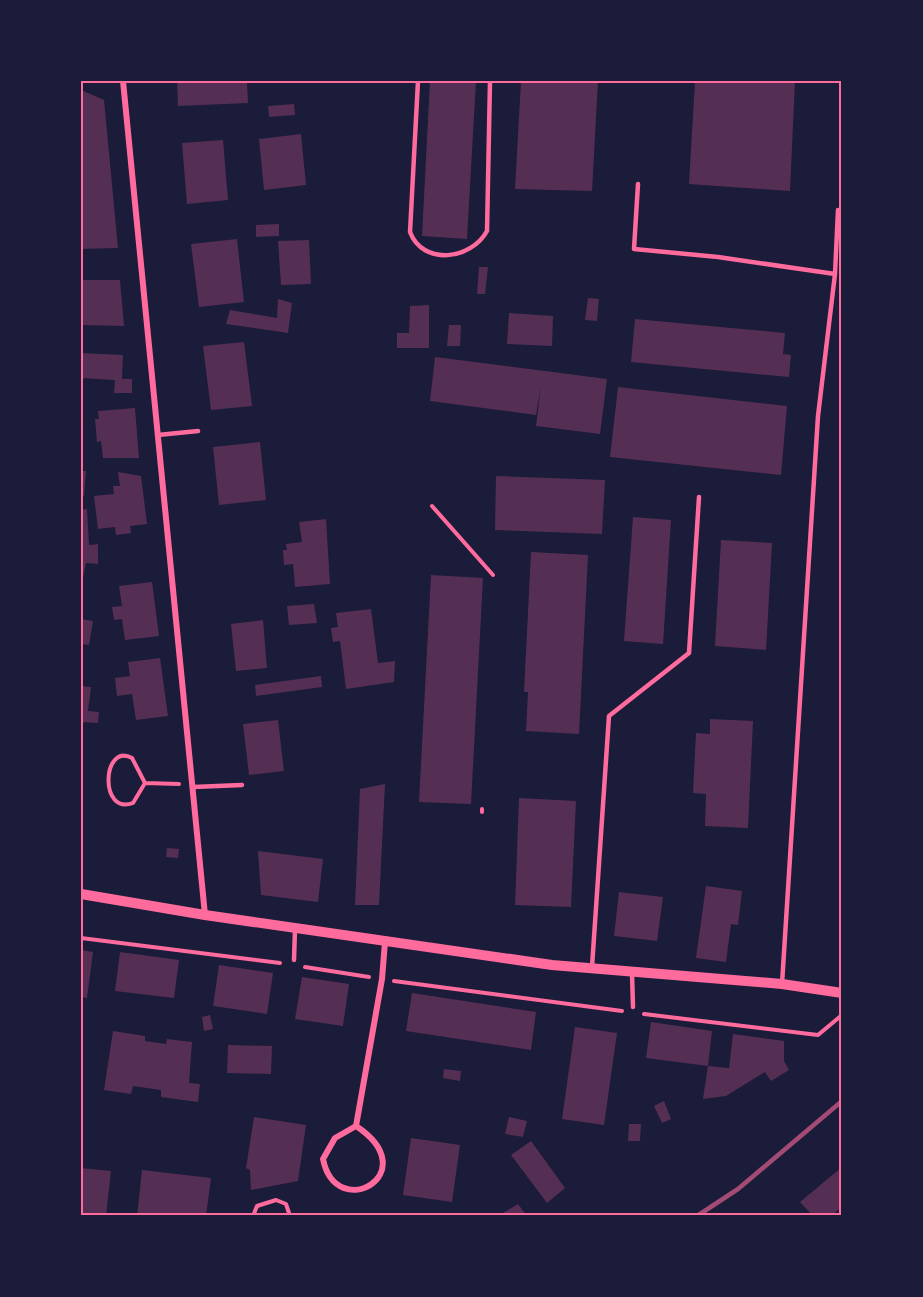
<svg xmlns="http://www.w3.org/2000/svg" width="923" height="1297" viewBox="0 0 923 1297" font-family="Cabin,sans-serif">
<rect width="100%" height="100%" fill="#1b1b3a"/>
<path fill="#542f53" d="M177,81H247L248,103L178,106Z
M430,81H476L467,239L422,236Z
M521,81H598L592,191L515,189Z
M695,81H795L790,191L689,184Z
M81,90L104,100L118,248L81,249Z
M294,104L295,115L269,117L268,106Z
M301,134L306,185L264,190L259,139Z
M223,140L228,200L187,204L182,143Z
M279,224V236L256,237V225Z
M237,239L244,302L199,307L191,244Z
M309,240L311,284L281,285L278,241Z
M479,267H488L485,294H477Z
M81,280H120L124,326L81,325Z
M588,298L599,299L597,321L585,320Z
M278,299L292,303L288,333L226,324L230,310L277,318Z
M429,305V348H397V333H409L410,306Z
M509,313L553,316L552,346L507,344Z
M635,319L785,333L783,354L791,355L789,377L631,362Z
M449,325H461L460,346H447Z
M244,342L252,406L211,410L203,346Z
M81,353L123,355L122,379H132V393H114L115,380L81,378Z
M435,357L607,379L600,434L536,426L541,386L536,415L430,401Z
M618,387L787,406L781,475L610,457Z
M135,408L139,458H103L101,441L97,442L95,419H99L98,411Z
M260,442L266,500L219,505L213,447Z
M81,471H86L84,496H81Z
M118,472L141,476L147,524L130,526L131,533L116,535L115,527L98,529L94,496L114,494L113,486H120Z
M496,476L605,480L602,534L495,530Z
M87,509L89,545L98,544V564L86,563L83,577H81V510Z
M633,517L671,520L663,644L624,641Z
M326,519L330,584L295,587L293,564L284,565L283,550H287L286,544L302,542L299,522Z
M721,540L772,543L766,650L715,646Z
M531,552L588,555L579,734L526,731L528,692H524Z
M431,575L483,578L471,804L419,802Z
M152,582L159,636L125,640L122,619L114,620L112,607L122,606L119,586Z
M314,604L317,623L289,625L287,606Z
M371,609L378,663L395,661L394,682L346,689L340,641L333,642L331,628L338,627L336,613Z
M81,619L93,621L89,645L81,644Z
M263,620L267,668L236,671L231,624Z
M160,658L168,716L136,720L132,694L117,696L115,678L130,676L128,662Z
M321,676L322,687L256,696L255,685Z
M81,686L91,687L88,711L99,712L98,723L81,722Z
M710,719L753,721L748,828L705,826L706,794L693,793L696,733L710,734Z
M278,720L284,771L249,775L243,724Z
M385,784L379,905H355L360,789Z
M519,798L576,801L571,907L515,905Z
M167,848L179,849L178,858L166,857Z
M258,851L323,859L318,902L261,895Z
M706,886L742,891L738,925L731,924L726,962L696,958Z
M619,892L663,897L657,941L614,936Z
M81,950L93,952L87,998L81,997Z
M120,952L179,960L174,998L115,991Z
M219,965L273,973L267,1014L213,1006Z
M302,977L349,984L343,1026L295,1019Z
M412,993L536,1012L531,1050L406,1031Z
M210,1015L213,1029L204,1031L202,1017Z
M651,1022L712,1031L708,1066L646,1058Z
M575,1027L617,1033L604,1125L562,1119Z
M113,1031L145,1036V1041L166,1044L167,1039L192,1042L189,1083L200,1084L198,1102L161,1097V1090L133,1086L131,1094L104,1090Z
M733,1034L784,1041V1061L789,1070L771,1081L765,1072L726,1096L703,1099L708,1066L729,1068Z
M228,1045L272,1046L271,1074L227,1073Z
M444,1069L461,1071L460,1081L443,1078Z
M664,1101L671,1119L662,1123L654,1106Z
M254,1117L306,1125L298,1181L251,1190L250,1170L246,1168Z
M509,1117L527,1121L523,1137L505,1134Z
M629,1124H641L640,1141H628Z
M411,1138L460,1145L452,1202L403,1195Z
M531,1141L565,1188L547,1203L511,1155Z
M842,1167V1207L831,1216H813L800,1202Z
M81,1168L111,1171L106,1216H81Z
M142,1170L211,1178L206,1216H137Z
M518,1204L527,1216H498Z"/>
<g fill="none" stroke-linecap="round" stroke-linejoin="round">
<path stroke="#ff6b9d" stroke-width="4" d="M432,506L493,575
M145,783L133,803C99,816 102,742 132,758L145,783L179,784
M482,812V809
M81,938L280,963
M305,967L369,977
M394,981L622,1011
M644,1014L818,1035L842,1015
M253,1216L257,1206L276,1200L286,1204L290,1216"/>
<path stroke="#ff6b9d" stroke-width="4.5" d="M418,81L410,232C423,266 471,260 487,231L490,81
M638,184L634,249L718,257L835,274L818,416L782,984
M835,274L838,210
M158,435L198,431
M193,787L242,785
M294,960L295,929
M592,967L609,716L689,653L699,497
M632,973L633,1007"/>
<path stroke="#ff6b9d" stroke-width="6" d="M123,81L205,915
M356,1126L335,1138L323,1159C336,1224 427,1173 356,1126L382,979L385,942"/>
<path stroke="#ff6b9d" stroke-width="10" d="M81,894L205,915L552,965L782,984L842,993"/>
<path stroke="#a44b75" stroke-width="4.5" d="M697,1216L738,1189L842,1101"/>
</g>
<rect width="923" height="1297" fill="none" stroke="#1b1b3a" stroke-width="165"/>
<rect x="82" y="82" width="758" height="1132" fill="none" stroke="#ff6b9d" stroke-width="2"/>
</svg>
